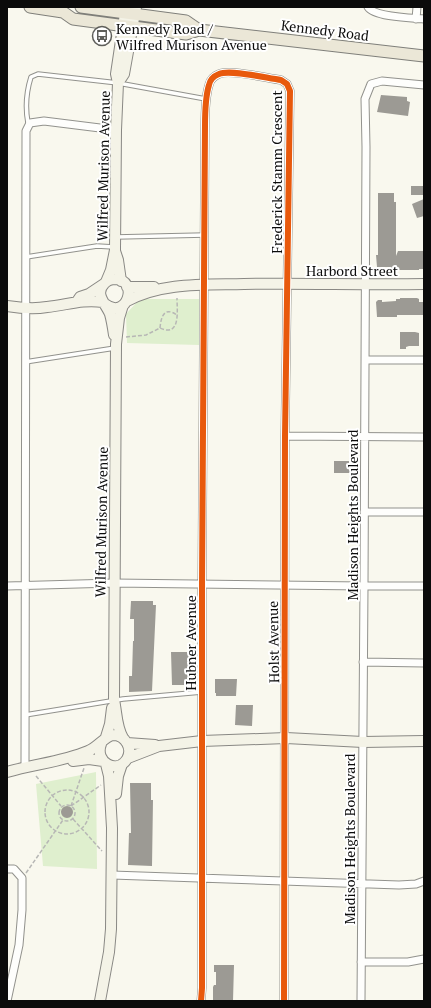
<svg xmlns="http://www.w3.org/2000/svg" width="431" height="1008" viewBox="0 0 431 1008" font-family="'PT Serif',serif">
<rect width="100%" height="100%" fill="#f9f8ee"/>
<path fill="#dfefce" d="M145,299H199V345L127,343L126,314L138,301Z
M96,772L97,869L43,866L36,784Z"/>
<path fill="#9c9a94" d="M381,95L407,97V101L410,102L408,116L377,112Z
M411,186H424V195H411Z
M378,193H394V202H396V256L398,251H424V269H419V270H389L391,267H377L376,255H378Z
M424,199V216L417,218L412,204Z
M400,298H417L419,299V302H424V315H397V317H377L376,302L378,300H382V302L396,301V299H400Z
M400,332H415L419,333V346H409L406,347V349H400Z
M334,461H349V468L355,473H334Z
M131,601H153V605H156L152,691L129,692V676H132L133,641H134V619H130Z
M171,652H189V659H188V679H191V685H172Z
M215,679H237L236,696H216V693H215Z
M236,705H253L252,726L235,725Z
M130,783H151V800H153L152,866L128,865L129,833H131Z
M61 812a6 6 0 1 1 12 0a6 6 0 1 1-12 0Z
M214,965H234L233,1001H213V987L214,985H216V972H214Z"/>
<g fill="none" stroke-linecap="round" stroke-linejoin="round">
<g stroke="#92928d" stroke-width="5.5">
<path id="lane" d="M28,123C25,107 26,93 31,77L38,74L118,83L206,99
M116,237L205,235
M26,257L97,246L114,247
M25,362L115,348
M25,715L123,699L202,692"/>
</g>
<g stroke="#92928d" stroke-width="9">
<path id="street" d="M368,7C374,17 412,18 424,19
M416,19L417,7
M365,360H424
M285,436L424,437
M364,512H424
M7,586L114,583L364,586H424
M363,662L424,663
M25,767L26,131L30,123L44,121L116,130
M7,869H14L22,878V910L19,945L7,1001
M112,875L399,885L416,884L424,881
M361,962H408L424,959
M201,1001L202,988V584L205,126C205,113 205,98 209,85C210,80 214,76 219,74C230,69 266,78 281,80L287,84L290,91L285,436L284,1001
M361,1001L364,586L366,147L365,99L371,84L382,81L424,85"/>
</g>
<g stroke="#898884" stroke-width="12">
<path id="secondary" d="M118,83L124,74L136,7
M115,251L118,260L121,281
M106,282L111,270L115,250L116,130L118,83L116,74L126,7
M127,287H154
M78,300L80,297L89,294L104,284
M127,301C162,282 205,285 244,284C304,283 364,285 424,284
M105,304C127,321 140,280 115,279C111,279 107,280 104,284C94,294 106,304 110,314C112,321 113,328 114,335
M7,306C20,308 35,309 47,307C67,305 82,299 103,302
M106,737L110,724L112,708
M123,738C116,726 117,713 114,700L116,344L119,318L123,305
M127,743L155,745
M128,758L159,746L202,741L286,738L363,742L424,741
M73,761L89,759L103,761
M7,772C34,764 62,762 88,751C97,748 105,736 113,735C126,735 133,749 127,759C117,775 94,762 101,744
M116,794L118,776L122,764
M100,1001L109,952L111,929L112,828L109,776L106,764"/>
</g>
<g stroke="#7f7f7a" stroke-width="13">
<path id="primary" d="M30,7L63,12L73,19L186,34L199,30L424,56
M81,7L186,21L199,30"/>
</g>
<path stroke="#b7b7b5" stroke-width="1.5" stroke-dasharray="4 2" stroke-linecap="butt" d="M160,328C161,317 164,306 177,315
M126,337L146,335L160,328C181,338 177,310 177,298
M36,776L61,806
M45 812a22 22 0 1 1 44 0a22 22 0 1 1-44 0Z
M59 813a8 8 0 1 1 16 0a8 8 0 1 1-16 0Z
M71,806L84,768
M71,806L101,785
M73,819L102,851
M26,873L63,820"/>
<use href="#lane" stroke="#fefefc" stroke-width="3.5"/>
<use href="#street" stroke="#fefefc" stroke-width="7"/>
<use href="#secondary" stroke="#f4f3e7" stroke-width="10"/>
<use href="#primary" stroke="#ebe7d7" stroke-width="11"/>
<g stroke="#fff" stroke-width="8">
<path id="cycleway" d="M201,1001L202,988V584L205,126C205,113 205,98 209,85C210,80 214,76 219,74C230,69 266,78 281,80L287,84L290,91L285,436L284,1001"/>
</g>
<use href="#cycleway" stroke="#e8590c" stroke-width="6"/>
</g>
<defs>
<g id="bus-ring" transform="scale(1)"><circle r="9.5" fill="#fff" stroke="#5e5e5a" stroke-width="1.5"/><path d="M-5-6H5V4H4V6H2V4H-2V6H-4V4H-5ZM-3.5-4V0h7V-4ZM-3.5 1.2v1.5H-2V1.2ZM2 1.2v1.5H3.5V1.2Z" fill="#5e5e5a"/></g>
</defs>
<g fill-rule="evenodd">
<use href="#bus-ring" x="102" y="36"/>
</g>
<g text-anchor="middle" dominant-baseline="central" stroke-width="4" stroke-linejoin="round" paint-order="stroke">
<g font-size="14" fill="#0b0b0b" stroke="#fff" text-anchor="start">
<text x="116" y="28">Kennedy Road /<tspan x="116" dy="16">Wilfred Murison Avenue</tspan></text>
</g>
<g font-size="14" fill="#0b0b0b" stroke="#fff">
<text transform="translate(325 30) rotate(7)">Kennedy Road</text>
<text transform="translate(103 166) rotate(-89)">Wilfred Murison Avenue</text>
<text transform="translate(276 172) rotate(-90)">Frederick Stamm Crescent</text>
<text x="352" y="270">Harbord Street</text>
<text transform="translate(352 515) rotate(-90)">Madison Heights Boulevard</text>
<text transform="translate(101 522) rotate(-89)">Wilfred Murison Avenue</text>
<text transform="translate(273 642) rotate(-91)">Holst Avenue</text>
<text transform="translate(190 643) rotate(-90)">Hubner Avenue</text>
<text transform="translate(349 839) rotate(-90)">Madison Heights Boulevard</text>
</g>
</g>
<rect width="431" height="1008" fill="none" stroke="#0b0b0b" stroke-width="16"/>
</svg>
